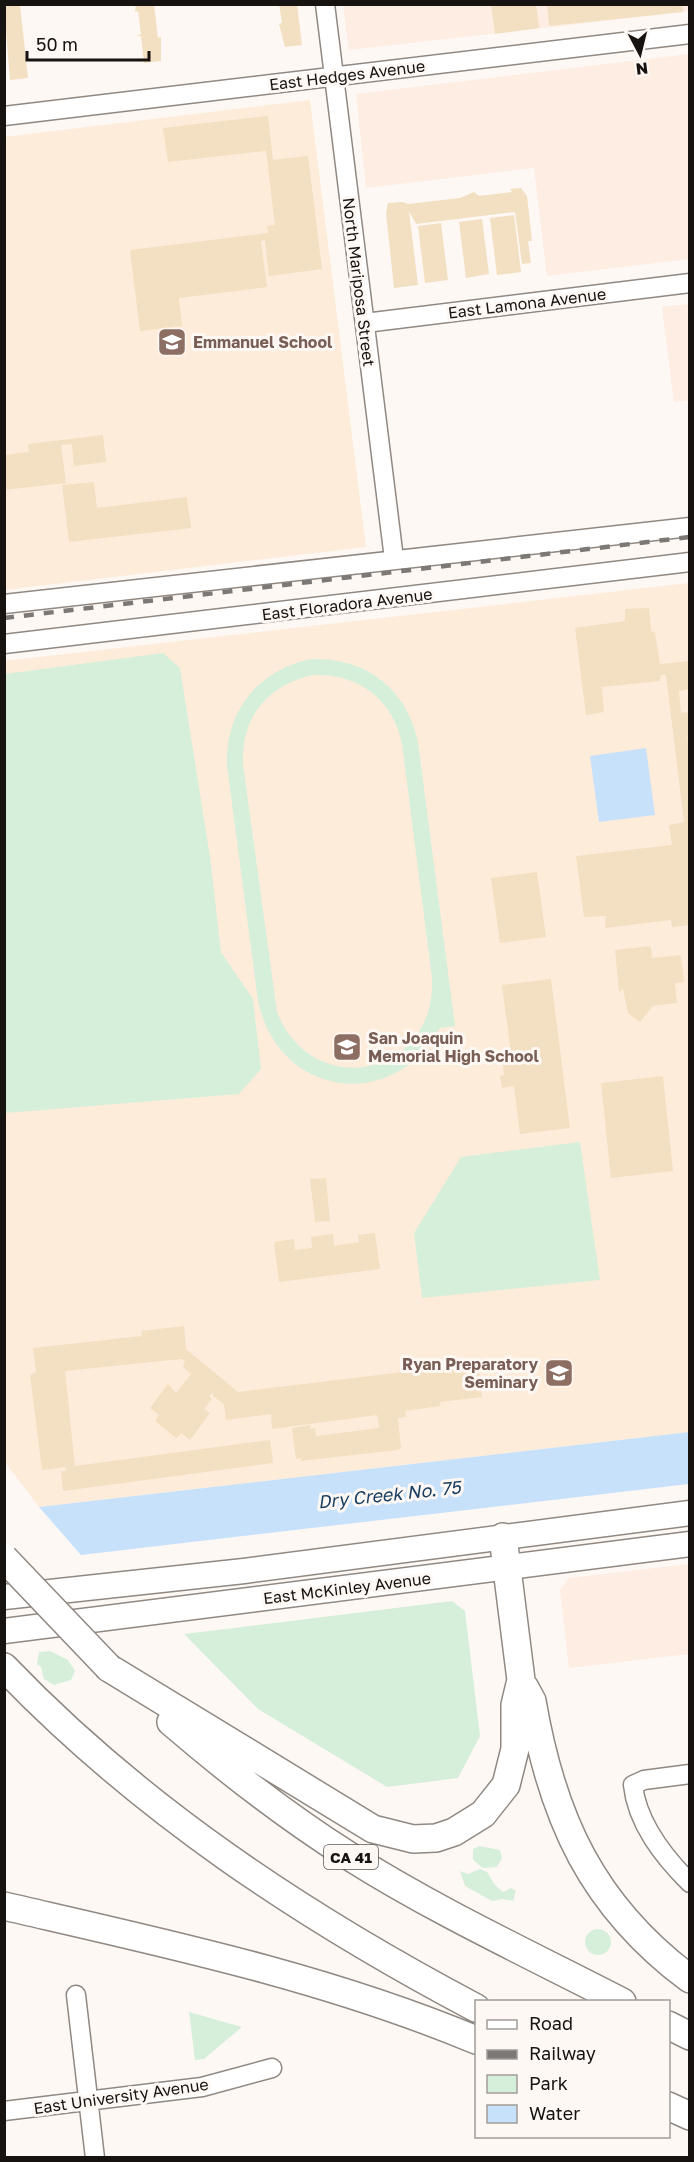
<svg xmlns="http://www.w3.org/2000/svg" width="694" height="2162" viewBox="0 0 694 2162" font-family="'Golos Text',sans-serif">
<rect width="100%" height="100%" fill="#fef8f4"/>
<path fill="#fdede2" d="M689,4L690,10L683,12L349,50L343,5Z
M689,54V259L547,276L534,168L366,188L356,94Z
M689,304V400L674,402L662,307Z
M689,1564V1654L569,1668L560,1590L569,1578Z"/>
<path fill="#feecdb" d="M310,100L366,547L5,590L4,137Z
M689,583V1432L39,1507L4,1461V661Z"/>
<path fill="#d6efda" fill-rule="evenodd" d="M163,653L180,668L210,857L221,952L253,999L261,1069L239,1094L5,1113V674Z
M311,659C365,657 407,688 418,742L455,1026L440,1028C393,1114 278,1097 258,1001L227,766C225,712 257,670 311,659ZM313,675C358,673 393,699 402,744L432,978C437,1076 313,1103 277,1012L243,764C241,718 267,685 313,675Z
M580,1142L600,1280L422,1298L414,1233L461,1157Z
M452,1601L465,1611L480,1736L458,1778L387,1787L258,1709L184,1634Z
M50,1651L68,1660L75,1671L71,1680L54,1685L44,1679L41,1667L37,1664L39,1652Z
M479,1846L500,1850L502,1858L497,1867L483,1868L473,1860V1849Z
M480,1869L487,1872L495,1885L503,1892L511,1888L516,1891L513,1901L502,1899L492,1901L465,1886L460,1871L468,1874Z
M585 1942a13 13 0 1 1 26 0a13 13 0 1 1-26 0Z
M189,2012L242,2027L204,2059L195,2060Z"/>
<path fill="#c8e1fb" d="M646,748L655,815L599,822L590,756Z
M689,1432V1484L81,1555L39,1507Z"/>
<path fill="#f3dfc1" d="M20,4L28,78L10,80L4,6Z
M136,4H154L158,38L161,37V61L144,63L141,36H136L141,34L138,11L135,12Z
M279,4H297L302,45L285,47L279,24L282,23Z
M491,4H536L539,28L495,34Z
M547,4H682L683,12L549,26Z
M268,116L273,160L308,156L322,269L269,276L265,240L261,241L267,287L179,298L182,326L140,331L130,250L268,233L267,226L275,225L266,151L168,162L163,128Z
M521,188L527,196L532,241H528L531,263L522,264L515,212L416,224L409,211L418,285L394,288L386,213L388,203L403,202L408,204L460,198L474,192L479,196L512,192L510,189Z
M514,215L521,272L497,275L490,218Z
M482,219L489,274L466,278L459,222Z
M441,223L448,280L425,283L418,226Z
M103,435L106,462L74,466L72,444L61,445L66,483L4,490V455L29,452L28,444Z
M94,482L97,508L187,497L191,528L69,542L62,485Z
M649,608L651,631L655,633L660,664L690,661V689L679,691L681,713L690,712V736L687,737L690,757V925L672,927L671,920L605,928L606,916L584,917L576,856L672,845L669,825L684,822L666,675H661L660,681L602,687L604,712L586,715L575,628L625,621V609Z
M537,872L546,937L500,943L491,878Z
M651,946L652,958L681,955L684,982L675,983L677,1003L653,1006L640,1022L628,1013L623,989L619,992L615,950Z
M551,979L570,1128L520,1134L514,1086L502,1088L500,1076L504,1075L502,1055L511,1054L502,985Z
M663,1076L673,1171L611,1178L601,1083Z
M326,1178L330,1221L315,1222L310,1179Z
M375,1233L380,1269L279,1282L274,1242L294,1239L295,1250L312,1248L311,1237L333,1234L334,1246L359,1242L358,1235Z
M184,1326L186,1349L238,1392L478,1363L482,1397L440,1402V1406L405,1411L406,1417L398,1418L401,1448L397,1450L301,1461V1458L296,1459L292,1428L310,1425V1429L315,1428L316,1436L379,1428L377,1415L272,1429L271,1414L226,1420L224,1404L213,1396V1392L209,1396L212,1399L204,1409L210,1413L190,1440L181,1433L176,1438L155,1421L159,1415L150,1408L168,1384L176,1393L191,1374L183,1367L185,1361L181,1359L65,1371L75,1466L270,1440L273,1463L63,1491L61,1471H66V1467L42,1470L30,1375L36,1372L33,1348L142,1336L141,1331Z"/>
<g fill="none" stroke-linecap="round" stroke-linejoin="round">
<g stroke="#908882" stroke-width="21">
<path id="minor" d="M325,4L394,559
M4,116L690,34
M365,323L690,283
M4,604L690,527
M4,644L690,562
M690,1774L644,1780L633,1785C637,1823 663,1856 690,1883
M76,1995L95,2158
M4,2111L202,2087L272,2068"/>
</g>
<g stroke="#908882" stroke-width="27">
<path id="major" d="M4,1597L244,1571L690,1513
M4,1631L690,1544"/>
</g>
<g stroke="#908882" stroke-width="30">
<path id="highway" d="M4,1667C140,1809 304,1917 476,2008
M109,1668L373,1829L413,1839L436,1838L454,1832L483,1814L506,1785L515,1749V1705L521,1680L503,1537
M525,1688L532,1701C552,1818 592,1906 690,1979
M171,1722C228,1771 286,1816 349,1856C436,1911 531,1955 622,2002
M4,1906C164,1943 325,1977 476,2040
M668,2025L690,2036
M668,2106L690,2116"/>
</g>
<use href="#minor" stroke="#fff" stroke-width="18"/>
<use href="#major" stroke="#fff" stroke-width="24"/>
<use href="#highway" stroke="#fff" stroke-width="27"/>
<path stroke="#7c7875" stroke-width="4.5" stroke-dasharray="10 10" stroke-linecap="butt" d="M4,618L690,537"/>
<g stroke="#908882" stroke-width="30" stroke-linecap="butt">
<path id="highway-bridge" d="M4,1558L109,1668"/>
</g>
<use href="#highway-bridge" stroke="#fff" stroke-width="27"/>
</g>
<defs>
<g id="school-square" transform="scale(1.5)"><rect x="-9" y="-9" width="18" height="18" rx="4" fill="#8d6e63" stroke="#fef8f4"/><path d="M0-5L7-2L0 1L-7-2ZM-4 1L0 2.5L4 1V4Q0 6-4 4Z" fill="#fff"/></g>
</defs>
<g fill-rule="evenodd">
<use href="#school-square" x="172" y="342"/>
<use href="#school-square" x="347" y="1047"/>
<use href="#school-square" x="559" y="1373"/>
</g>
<g text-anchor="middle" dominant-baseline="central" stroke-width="6" stroke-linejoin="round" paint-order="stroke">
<rect fill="#fef8f4" stroke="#5c5855" stroke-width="1.5" x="324" y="1845" width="54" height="24" rx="4.5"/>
<g font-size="15" font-weight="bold" fill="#161311">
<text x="351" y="1857">CA 41</text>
</g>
<g font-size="16" fill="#161311" stroke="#fef8f4">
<text transform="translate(347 75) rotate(-7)">East Hedges Avenue</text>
<text transform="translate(359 282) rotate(83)">North Mariposa Street</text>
<text transform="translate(527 303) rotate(-7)">East Lamona Avenue</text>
<text transform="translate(347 604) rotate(-7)">East Floradora Avenue</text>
<text transform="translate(347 1588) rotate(-7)">East McKinley Avenue</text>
<text transform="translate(121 2096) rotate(-8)">East University Avenue</text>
</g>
<g font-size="16" font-weight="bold" fill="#785e54" stroke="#fef8f4" text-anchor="start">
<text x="193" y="342">Emmanuel School</text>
<text x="368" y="1038">San Joaquin<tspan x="368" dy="18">Memorial High School</tspan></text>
<text x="538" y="1364" text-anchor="end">Ryan Preparatory<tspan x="538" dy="18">Seminary</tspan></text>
</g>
<g font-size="18" font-style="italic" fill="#1b4063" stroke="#fef8f4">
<text transform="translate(389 1494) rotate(-6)">Dry Creek No. 75</text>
</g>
</g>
<rect width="694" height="2162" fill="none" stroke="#161311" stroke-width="12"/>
<rect x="475" y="2000" width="195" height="138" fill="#fef8f4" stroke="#a19c99" stroke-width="1.5"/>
<rect x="487" y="2020" width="30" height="9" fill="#ffffff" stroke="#a19c99" stroke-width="1.5"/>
<text x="529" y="2030" font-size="18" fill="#161311">Road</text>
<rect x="487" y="2050" width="30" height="9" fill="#7c7875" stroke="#a19c99" stroke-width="1.5"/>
<text x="529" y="2060" font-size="18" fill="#161311">Railway</text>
<rect x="487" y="2075" width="30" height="18" fill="#d6efda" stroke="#a19c99" stroke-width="1.5"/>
<text x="529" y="2090" font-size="18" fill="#161311">Park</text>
<rect x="487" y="2105" width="30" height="18" fill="#c8e1fb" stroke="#a19c99" stroke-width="1.5"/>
<text x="529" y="2120" font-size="18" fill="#161311">Water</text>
<g transform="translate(640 54) rotate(173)" stroke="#fef8f4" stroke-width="4.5" paint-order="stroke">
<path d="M0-4.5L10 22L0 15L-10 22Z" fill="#161311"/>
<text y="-9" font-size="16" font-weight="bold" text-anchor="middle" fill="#161311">N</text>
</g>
<path d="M27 51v9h122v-9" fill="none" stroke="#161311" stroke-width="3"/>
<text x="36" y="51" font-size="18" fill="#161311" stroke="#fef8f4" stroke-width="4.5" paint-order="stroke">50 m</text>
</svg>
